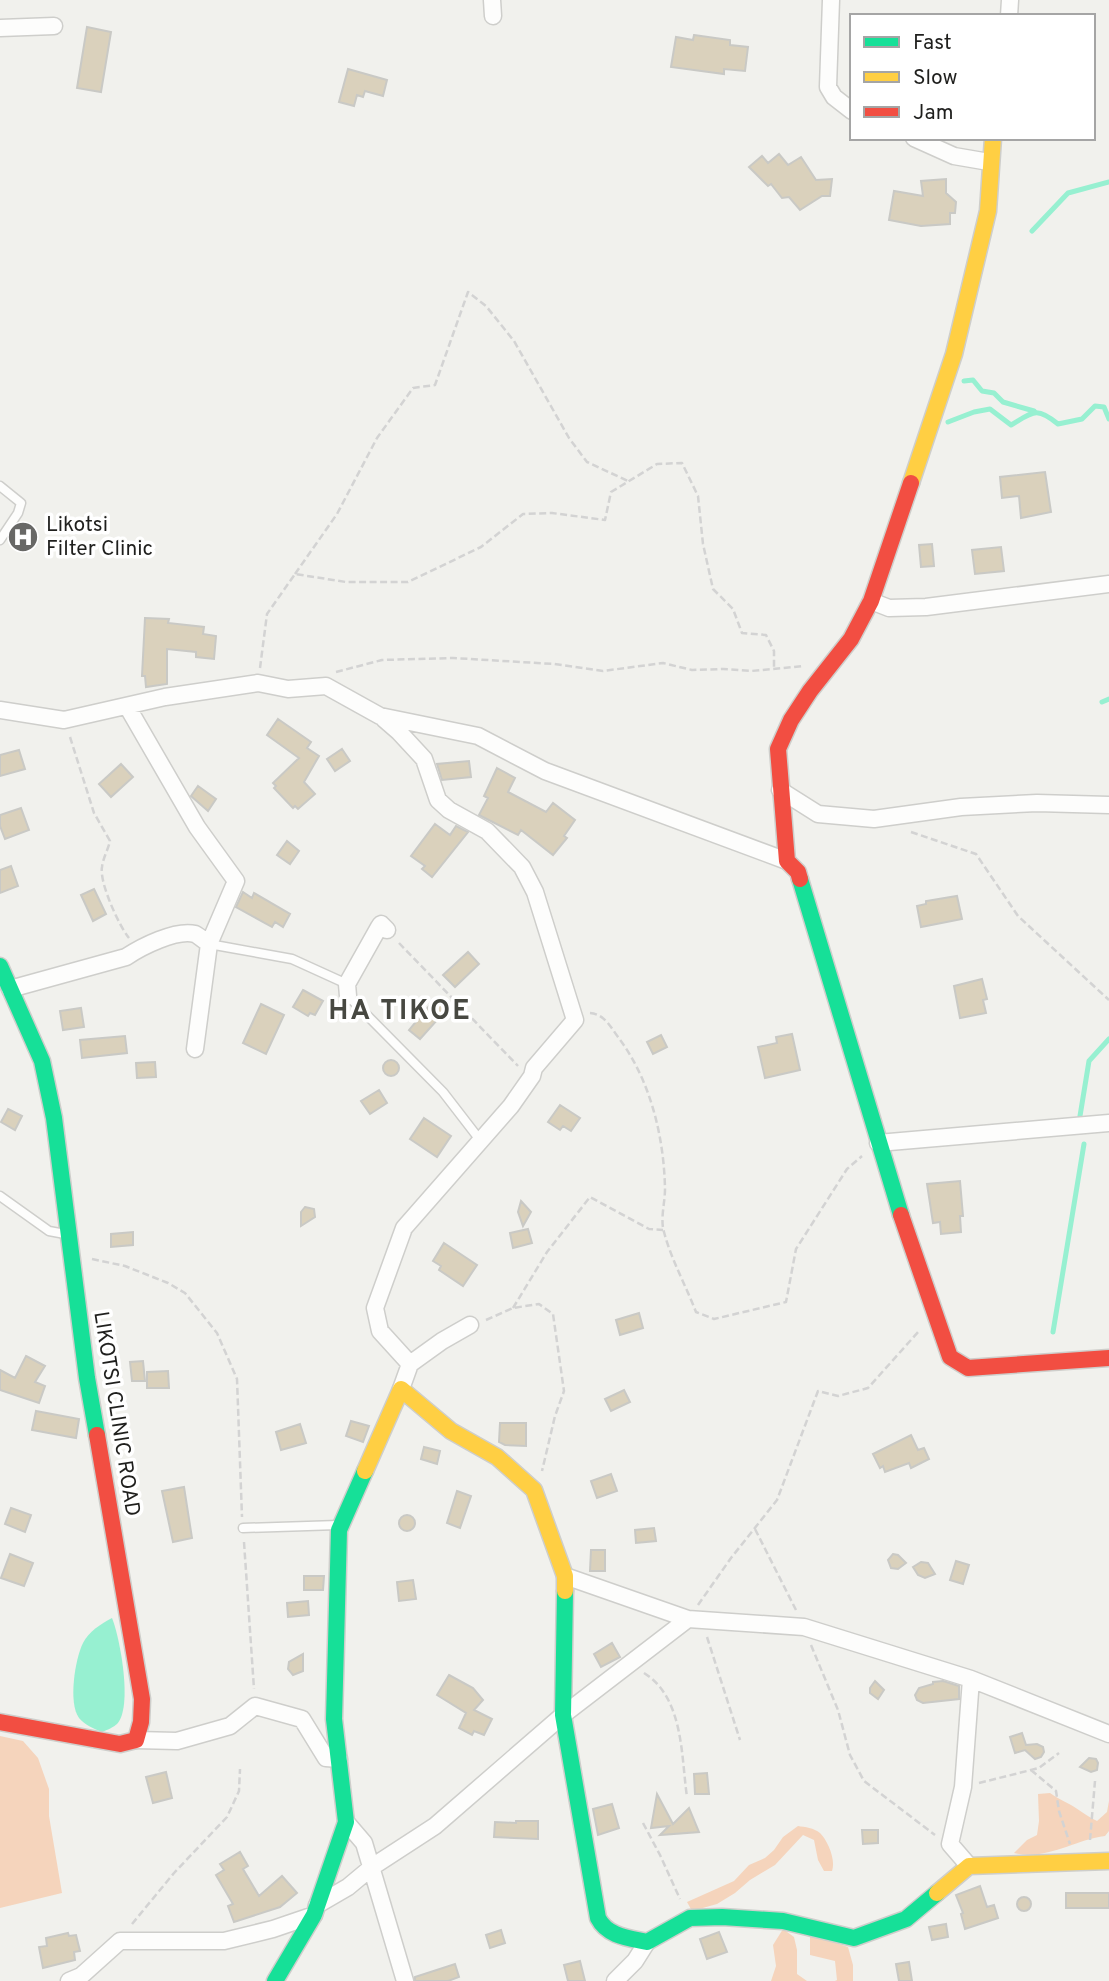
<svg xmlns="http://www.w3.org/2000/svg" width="1109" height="1981" viewBox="0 0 1109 1981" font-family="Overpass,sans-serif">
<rect width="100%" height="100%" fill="#f1f1ed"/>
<path fill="#f5d4bc" d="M0,1736L23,1741L38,1758L49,1789V1816L62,1893L0,1908Z
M1050,1793C1057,1798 1064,1801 1071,1805C1080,1810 1086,1816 1097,1821L1107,1812L1109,1801V1831L1105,1836C1074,1840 1046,1861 1014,1853L1027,1840L1037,1835L1039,1821L1038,1794Z
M798,1826C805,1827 814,1828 820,1833C828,1841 836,1860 832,1871H824L818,1860L814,1840L803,1835L775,1865L750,1880L735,1893L717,1904L692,1911L687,1902L734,1881L749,1865L765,1858L774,1850L783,1837Z
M783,1929L794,1937L797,1950V1974L807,1981H771L776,1966L773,1945Z
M810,1934L848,1947L853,1965V1981H835L837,1980L835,1961L810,1955Z"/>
<path fill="#97f0d1" d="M112,1618C120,1638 133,1707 117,1724C114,1727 107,1730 102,1732C94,1729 85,1725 79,1718C68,1703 75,1659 83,1643C89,1631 101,1624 112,1618Z"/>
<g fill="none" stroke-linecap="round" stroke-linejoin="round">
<path stroke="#97f0d1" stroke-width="5" d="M1032,231L1068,193L1109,182
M964,381L973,380L982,391L994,393L1003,402L1034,411
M948,422L974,412L990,409L1011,425C1033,412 1036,406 1058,424L1082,419L1095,406L1104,407L1109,419
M1102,702L1109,699
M1080,1116L1089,1061L1109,1039
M1053,1332L1084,1144"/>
</g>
<path fill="#dad1bc" stroke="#c9c9c5" stroke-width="2" d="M87,27L111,32L101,92L77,88Z
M694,35L730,40V45L748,47L745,71L724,69V74L671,67L676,37L693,40Z
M348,69L387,80L383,96L365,91L363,97L357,95L354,106L339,102Z
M779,154L788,165L801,157L816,180L832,179L830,196H822L800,210L789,197L782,198L771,184L768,186L749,167L762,156L768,163Z
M946,179V193L956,202L955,213H950V224L921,226L889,220L894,191L923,196L921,181Z
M1045,472L1051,512L1021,518L1019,496L1002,498L1000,477Z
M932,544L934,566L921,567L919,545Z
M1001,547L1004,571L975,574L972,550Z
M145,618L169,619L168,623L204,627L203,634L216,636L214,659L196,657V652L167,649V684L146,687L145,676H142Z
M278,719L311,742L307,748L319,756L304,782L315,794L298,809L295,806L293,808L274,788L276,786L273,783L299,758L267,735Z
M342,749L350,761L335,771L327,759Z
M19,750L25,769L0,776V755Z
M469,761L471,777L442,780L437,764Z
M121,764L133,777L111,797L99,784Z
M497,768L515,778L508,792L546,812L553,803L575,820L564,836L567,838L553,855L521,830L518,835L479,815L488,798L484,796Z
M198,786L216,799L208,811L191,796Z
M21,808L29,830L5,839L0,826V815Z
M435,824L450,835L456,826L468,832L432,877L422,869L425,866L411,856Z
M287,841L299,851L290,864L277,855Z
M11,866L18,886L0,893V870Z
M94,889L106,914L93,921L81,895Z
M243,892L252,898L254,893L290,914L283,927L275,922L272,927L236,907Z
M957,896L962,919L921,927L917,906L926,904V901Z
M468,952L479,964L455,987L443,975Z
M982,979L987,999L983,1000L986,1013L960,1018L954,986Z
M303,990L323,1001L315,1015L310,1013L308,1016L293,1007Z
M435,999L447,1009L420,1039L409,1030Z
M261,1004L284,1015L266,1054L243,1043Z
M81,1008L84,1027L63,1030L60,1011Z
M792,1034L800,1070L765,1078L758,1047L777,1043L776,1037Z
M661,1035L667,1047L653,1054L647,1042Z
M125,1036L127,1053L82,1058L80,1040Z
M383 1068a8 8 0 1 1 16 0a8 8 0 1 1-16 0Z
M155,1062L156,1077L137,1078L136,1063Z
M379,1090L387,1103L370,1114L361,1101Z
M560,1105L580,1118L571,1131L563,1126L560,1130L548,1122Z
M8,1109L22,1116L15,1130L1,1122Z
M424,1118L451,1136L437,1157L410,1139Z
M960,1181L963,1216H960L961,1232L941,1234L940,1222L933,1223L927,1184Z
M521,1201L531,1212L523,1226L518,1212Z
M305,1207L314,1209L315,1217L301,1226V1212Z
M528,1229L532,1243L513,1248L510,1233Z
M133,1232V1245L111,1247V1234Z
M444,1243L477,1265L463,1286L439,1270L441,1266L433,1261Z
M639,1313L643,1328L620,1335L616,1320Z
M26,1356L45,1366L35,1382L45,1386L39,1403L0,1390V1370L15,1378Z
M143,1361L145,1381H132L130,1362Z
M168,1371L169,1388H147V1372Z
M624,1390L630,1402L611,1411L605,1399Z
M36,1411L79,1419L76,1438L32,1430Z
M351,1421L369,1426L363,1442L346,1436Z
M500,1423H526V1446L505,1445L499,1442Z
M300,1424L306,1443L281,1450L276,1432Z
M911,1435L918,1450L924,1448L929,1459L911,1468L909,1463L885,1472L883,1466L880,1468L873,1454Z
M424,1447L440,1451L437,1464L421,1459Z
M611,1474L617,1491L597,1498L591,1481Z
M184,1487L192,1538L173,1542L162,1491Z
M457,1491L471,1496L460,1528L447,1523Z
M11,1508L31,1515L25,1532L5,1524Z
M399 1523a8 8 0 1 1 16 0a8 8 0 1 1-16 0Z
M654,1528L656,1541L636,1543L635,1530Z
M591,1550H605V1571H590Z
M10,1554L33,1563L24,1586L1,1578Z
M893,1554L898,1555L906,1563L898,1569L891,1568L888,1560Z
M956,1561L969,1565L963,1584L950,1580Z
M921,1562L928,1563L935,1574L925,1578L918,1575L913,1567Z
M304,1576H324L323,1590H304Z
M413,1580L416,1599L399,1601L397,1582Z
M308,1601L309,1615L288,1617L287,1603Z
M612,1643L620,1657L601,1667L594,1654Z
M303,1654V1671L293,1675L288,1669L289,1662Z
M449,1675L473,1688L483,1700L474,1710L492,1719L484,1735L474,1731L472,1735L459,1728L466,1713L437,1695Z
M875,1681L884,1690L878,1699L870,1693V1688Z
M943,1681L959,1686V1699L923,1703L917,1700L915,1695L919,1688L933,1684V1682Z
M1022,1733L1026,1745L1037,1744L1043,1747L1044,1752L1041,1757L1035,1759L1025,1750L1015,1753L1010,1737Z
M1089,1758L1096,1759L1098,1763L1097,1770L1091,1772L1080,1767Z
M166,1772L172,1798L153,1803L146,1777Z
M707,1773L709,1794H695L694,1774Z
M657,1794L673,1824L689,1808L699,1832L660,1835L669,1826L651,1828Z
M612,1804L619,1828L598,1835L593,1809Z
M516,1821H538V1839L494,1837L495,1822L516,1823Z
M862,1830H878V1843L863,1844Z
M240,1852L248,1866L243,1869L259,1896L282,1876L297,1893L280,1907L234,1922L228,1906L233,1904L216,1875L224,1870L220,1864Z
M980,1886L987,1907L994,1905L998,1918L965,1929L961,1914L963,1913L956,1895Z
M1066,1893H1109V1908H1066Z
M1017 1904a7 7 0 1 1 14 0a7 7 0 1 1-14 0Z
M946,1924L948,1937L932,1940L929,1927Z
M501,1930L505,1943L490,1948L486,1935Z
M719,1932L727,1952L707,1959L700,1939Z
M68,1933L69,1936L76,1935L80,1951L74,1952L75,1960L43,1968L39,1947L47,1946L46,1938Z
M580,1961L585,1981H568L564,1965Z
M909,1962L912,1981H899L896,1964Z
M455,1964L459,1977L448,1981H415V1977Z"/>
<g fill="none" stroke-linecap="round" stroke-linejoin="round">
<g stroke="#cececb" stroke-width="11">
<path id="lane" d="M0,486L21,503L18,513L0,540
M209,944L292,959L347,984
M348,996L443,1092L480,1140
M0,1196L49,1231L65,1234
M243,1528L338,1525"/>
</g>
<g stroke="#cececb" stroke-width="19">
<path id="street" d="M492,0L493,16
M831,0L828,87L834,97L852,111
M1009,16L1010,0
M0,28L54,26
M914,138L954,156L989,162
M871,601L889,608L926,607L1109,584
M127,706L197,827L236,881L209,944L195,1049
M0,710L64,720L165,697L258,683L288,689L326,686L380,716L478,736L545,771L787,861
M384,719L399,732L424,759L438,800L449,810L487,831L522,867L535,892L575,1020L534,1068L532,1076L511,1106L404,1228L375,1308L380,1331L410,1364
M780,790L818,814L874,819L961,807L1037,803L1109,805
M10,989L126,957C141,947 176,929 195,934C199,936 205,941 209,944
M348,996L347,984L379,927L381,924L387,930
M878,1143L1109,1123
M401,1389L410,1364L442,1341L470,1325
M565,1576L688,1619
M136,1740L177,1741L230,1726L255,1706L302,1719L326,1758L339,1759
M346,1822L364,1843L405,1981
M969,1866L950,1844L963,1787L971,1679
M317,1905L348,1887L372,1867L435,1826L563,1715L688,1619L804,1627L971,1679L1109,1734
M69,1981L81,1976L120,1941H224L273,1929L314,1915
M615,1981L635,1961L647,1942"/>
</g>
<g stroke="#cececb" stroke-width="19">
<path id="fast" d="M800,879L901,1215
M0,966L42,1061L54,1118L87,1378L97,1435
M565,1591L563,1715L598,1918C607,1936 628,1938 647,1942L690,1918L722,1917L783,1921L854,1938L906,1919L937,1893
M275,1981L314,1915L346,1822L334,1719L339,1530L365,1471"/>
</g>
<g stroke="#cececb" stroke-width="19">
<path id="slow" d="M911,483L954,354L988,211L993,138
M365,1471L401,1389L451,1431L497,1457L534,1490L565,1576V1591
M937,1893L969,1866L1109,1861"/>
</g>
<g stroke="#cececb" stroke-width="19">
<path id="jam" d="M800,879L798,872L787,861L778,749L791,720L810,691L851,639L871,601L911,483
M901,1215L950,1357L968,1368L1109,1358
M0,1722L120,1744L136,1740L141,1722L142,1699L97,1435"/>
</g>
<path stroke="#d3d3d3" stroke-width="2.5" stroke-dasharray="7 3.5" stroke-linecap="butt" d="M295,574L337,514L377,438L413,388L435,385L468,292L486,306L514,341L569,438L587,462L628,481
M260,668L267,614L295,574L346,582H408L481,547L523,514L552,513L605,520L611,492L657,464L682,463L698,496L703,544L713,589L733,609L742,633L766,635L774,651V669
M336,672L382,660L453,658L554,664L603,671L663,663L692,670L723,669L751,671L804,666
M70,737L94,813L110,841C108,850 103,858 102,867C99,882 119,926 129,938
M911,832L976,854L1018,916L1109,1000
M399,943L518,1066
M590,1013C604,1014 610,1026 618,1037C650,1079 664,1136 665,1189C665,1203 660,1219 664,1232C671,1259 686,1286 696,1312L714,1319L786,1302L796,1249L847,1169L862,1156
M92,1259L125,1266L168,1283L185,1293L217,1333L237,1379L242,1517
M513,1308L547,1252L590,1197L649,1229L663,1230
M486,1320L513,1308L539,1304L553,1314L564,1391L555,1416L542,1471
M755,1529L796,1610
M244,1542L254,1689
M698,1605L731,1558L777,1500L818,1391L838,1396L868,1388L919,1331
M707,1637L740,1740
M811,1645L838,1710L850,1755L864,1781L935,1835
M644,1673C684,1698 681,1756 687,1797
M1031,1770L1056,1791L1059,1811L1070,1844
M979,1783L1039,1768L1059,1753
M643,1823L660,1855L680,1899
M1090,1840L1095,1781
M132,1924L174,1873L227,1817L239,1791L240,1769"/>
<use href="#lane" stroke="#fdfdfc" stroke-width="8"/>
<use href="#street" stroke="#fdfdfc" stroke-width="16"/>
<use href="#fast" stroke="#16e098" stroke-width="16"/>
<use href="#slow" stroke="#ffcf43" stroke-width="16"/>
<use href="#jam" stroke="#f24e42" stroke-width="16"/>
</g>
<defs>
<g id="hospital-disc" transform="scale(1.575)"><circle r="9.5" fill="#686866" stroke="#fff"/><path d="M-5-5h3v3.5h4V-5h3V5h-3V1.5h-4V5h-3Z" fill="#fff"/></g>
</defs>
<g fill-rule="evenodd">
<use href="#hospital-disc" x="23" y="537"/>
</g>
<g text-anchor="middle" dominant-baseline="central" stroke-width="7" stroke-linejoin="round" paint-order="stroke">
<g font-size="21" fill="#1f1f1d" stroke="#fff" text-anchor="start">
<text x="46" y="525">Likotsi<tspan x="46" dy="24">Filter Clinic</tspan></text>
</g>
<g font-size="21" fill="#1f1f1d" stroke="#fff">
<text transform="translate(116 1414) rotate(81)">LIKOTSI CLINIC ROAD</text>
</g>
<g font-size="28" font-weight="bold" letter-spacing="2" fill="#474841" stroke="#fff">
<text x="400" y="1012">HA TIKOE</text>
</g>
</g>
<rect x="850" y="14" width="245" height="126" fill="#ffffff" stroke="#a5a5a5" stroke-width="2"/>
<rect x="864" y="37" width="35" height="10" fill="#16e098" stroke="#a5a5a5" stroke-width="2"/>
<text x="913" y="49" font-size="21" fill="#1f1f1d">Fast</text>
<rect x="864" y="72" width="35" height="10" fill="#ffcf43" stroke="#a5a5a5" stroke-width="2"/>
<text x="913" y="84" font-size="21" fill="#1f1f1d">Slow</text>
<rect x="864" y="107" width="35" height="10" fill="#f24e42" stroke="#a5a5a5" stroke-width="2"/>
<text x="913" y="119" font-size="21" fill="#1f1f1d">Jam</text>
</svg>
